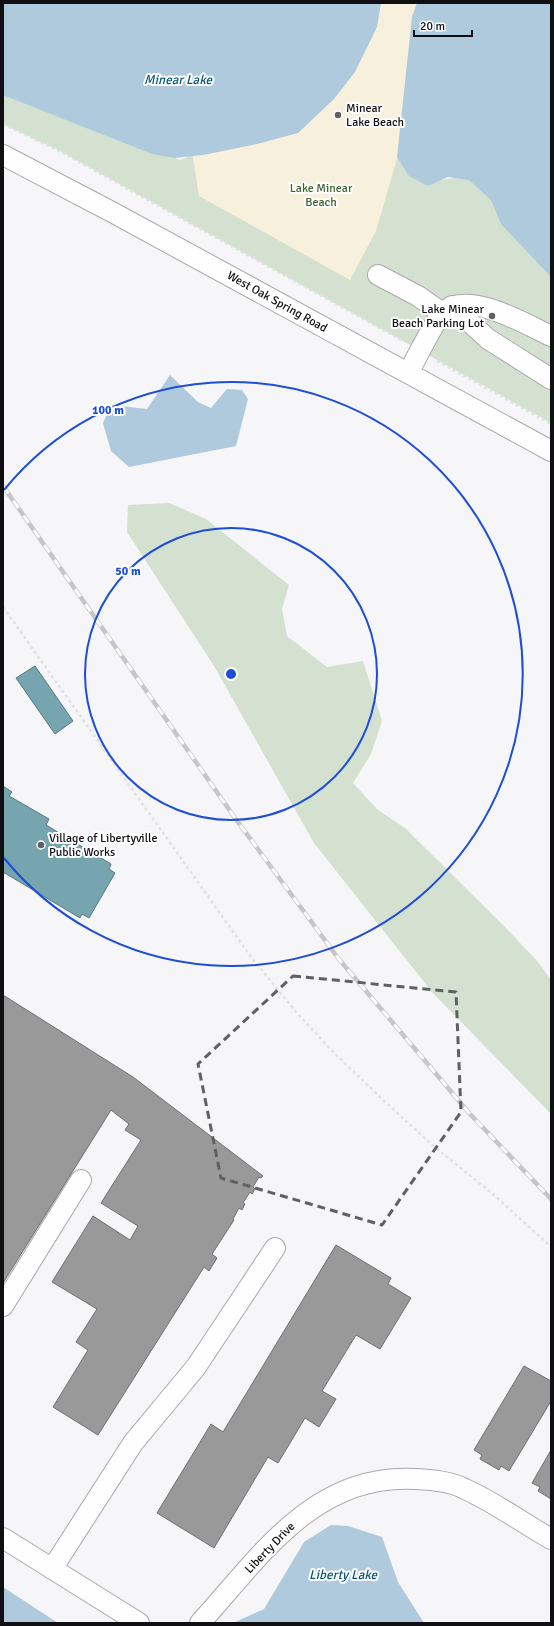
<svg xmlns="http://www.w3.org/2000/svg" width="554" height="1626" viewBox="0 0 554 1626" font-family="Signika,sans-serif">
<rect width="100%" height="100%" fill="#f6f5f7"/>
<path fill="#d4e0d0" d="M350,78L435,181L459,177L478,182L551,274V423L60,151L3,124V93L180,160L256,128Z
M169,503L206,519L289,585L282,609L287,636L327,667L363,661L382,721L371,754L353,783L377,809L406,829L504,926L538,962L551,980V1114L432,992L314,843L214,666L127,532L128,505Z"/>
<path fill="#f6f0dc" d="M373,3H420L399,152L376,231L350,280L199,196L192,152Z"/>
<path fill="#aecadc" d="M3,3H381L377,27L355,72L334,99L298,133L257,144L203,155L175,158L152,154L3,95Z
M417,3H551V277L501,224L491,200L469,180L448,177L428,186L409,176L397,157L412,17Z
M170,375L198,402L211,408L227,389L242,390L248,399L236,446L129,467L111,451L103,423L111,405L147,409Z
M331,1525L348,1526L382,1537L398,1582L424,1623H233L264,1609L304,1542Z
M3,1587L58,1623H3Z"/>
<path fill="#76a5af" stroke="#577880" d="M35,666L73,721L55,734L16,678Z
M3,786L12,792L9,796L49,819L46,825L111,864L109,869L115,873L89,918L82,914L80,918L3,872Z"/>
<path fill="#999" stroke="#707070" d="M3,995L133,1077L263,1176L261,1178L259,1177L253,1187L255,1189L252,1194L250,1192L243,1203L245,1204L242,1210L239,1208L233,1219L234,1220L212,1254L217,1258L209,1271L204,1267L98,1435L53,1407L88,1350L76,1342L97,1309L52,1282L93,1216L130,1240L138,1226L101,1203L141,1140L125,1130L129,1124L111,1110L3,1283Z
M336,1245L391,1278L388,1284L411,1298L380,1349L356,1335L322,1391L336,1399L319,1427L305,1418L278,1463L268,1457L214,1548L157,1513L211,1424L223,1432Z
M524,1366L551,1381V1401L509,1471L501,1466L499,1470L480,1459L482,1455L474,1450Z
M551,1450V1499L538,1491L540,1487L532,1483Z"/>
<g fill="none" stroke-linecap="round" stroke-linejoin="round">
<g stroke="#a9a9aa" stroke-width="22">
<path id="minor" d="M3,155L112,212L551,451
M378,275L418,296L442,313
M452,306L488,339L551,379
M408,373C415,361 435,320 443,312C469,290 525,324 551,336
M3,1306L81,1180
M3,1538L139,1623
M52,1569L133,1443L196,1367L275,1248
M200,1623C260,1557 314,1473 415,1479C431,1480 450,1481 465,1489C494,1502 523,1523 551,1539"/>
</g>
<path stroke="#e1e1e2" stroke-width="2.5" stroke-dasharray="3 3" stroke-linecap="butt" d="M3,124L61,152L403,341
M437,361L551,424
M3,607L251,957L296,1012L334,1053L380,1097L431,1144L494,1195L551,1247"/>
<use href="#minor" stroke="#fefefe" stroke-width="20"/>
<g stroke="#c6c5c7" stroke-width="4.5">
<path id="rail" d="M3,486L235,818L338,958L470,1114L551,1199"/>
</g>
<use href="#rail" stroke="#fff" stroke-width="3" stroke-dasharray="9" stroke-linecap="butt"/>
</g>
<path fill="none" stroke="#606062" stroke-width="3" stroke-dasharray="8 5" stroke-linejoin="round" d="M293,976L456,992L461,1112L382,1225L221,1178L198,1064Z"/>
<g fill="none" stroke="#1d4ed8" stroke-width="2">
<circle cx="231" cy="674" r="146"/>
<path d="M4 490A292 292 0 1 1 4 858"/>
</g>
<g fill="#606062" stroke="#fff" stroke-width="1.5">
<circle cx="338" cy="115" r="4"/>
<circle cx="492" cy="316" r="4"/>
<circle cx="41" cy="845" r="4"/>
</g>
<g text-anchor="middle" dominant-baseline="central" stroke-width="4" stroke-linejoin="round" paint-order="stroke">
<g font-size="12" fill="#100f11" stroke="#fff" text-anchor="start">
<text x="346" y="108">Minear<tspan x="346" dy="14">Lake Beach</tspan></text>
<text x="484" y="309" text-anchor="end">Lake Minear<tspan x="484" dy="14">Beach Parking Lot</tspan></text>
<text x="49" y="838">Village of Libertyville<tspan x="49" dy="14">Public Works</tspan></text>
</g>
<g font-size="12" fill="#3f6231" stroke="#fff">
<text x="321" y="188">Lake Minear<tspan x="321" dy="14">Beach</tspan></text>
</g>
<g font-size="12" fill="#100f11" stroke="#fff">
<text transform="translate(277 302) rotate(29)">West Oak Spring Road</text>
<text transform="translate(270 1548) rotate(-46)">Liberty Drive</text>
</g>
<g font-size="13" font-style="italic" fill="#0d5879" stroke="#fff">
<text x="178" y="80">Minear Lake</text>
<text x="343" y="1575">Liberty Lake</text>
</g>
</g>
<circle cx="231" cy="674" r="6" fill="#1d4ed8" stroke="#fff" stroke-width="2"/>
<g font-size="12" text-anchor="middle" font-weight="bold" fill="#1d4ed8" stroke="#fff" stroke-width="4" stroke-linejoin="round" paint-order="stroke">
<text x="108" y="414">100 m</text>
<text x="128" y="575">50 m</text>
</g>
<rect width="554" height="1626" fill="none" stroke="#100f11" stroke-width="8"/>
<path d="M414 30v6h58v-6" fill="none" stroke="#100f11" stroke-width="2"/>
<text x="420" y="30" font-size="12" fill="#100f11" stroke="#ffffff" stroke-width="3" paint-order="stroke">20 m</text>
</svg>
